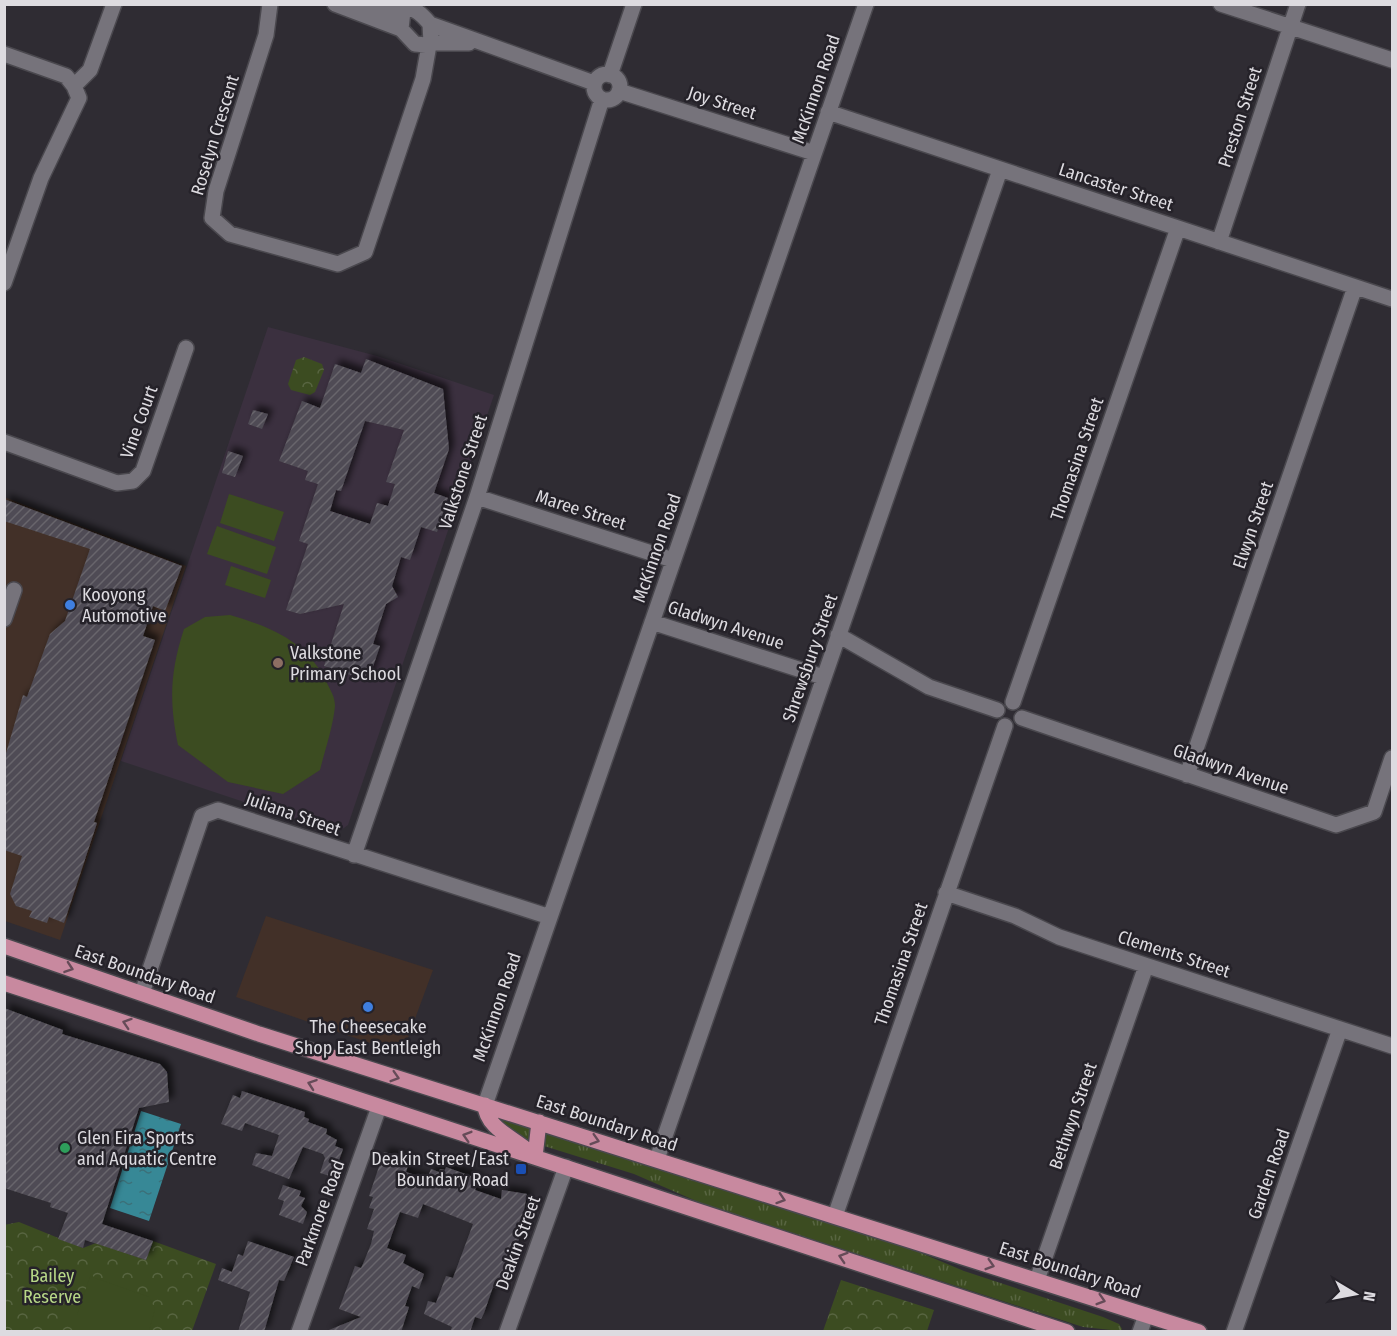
<svg xmlns="http://www.w3.org/2000/svg" width="1397" height="1336" viewBox="0 0 1397 1336" font-family="'Fira Sans Condensed',sans-serif">
<defs>
<pattern id="grass-tufts" width="24" height="20" patternUnits="userSpaceOnUse" patternTransform="scale(1.5)"><rect width="24" height="20" fill="#3c4c21"/><path d="M3 7l-1-3M5 7V3M7 7l1-3M15 17l-1-3M17 17v-4M19 17l1-3" fill="none" stroke="#586541"/></pattern>
<pattern id="forest-crowns" width="20" height="18" patternUnits="userSpaceOnUse" patternTransform="scale(1.5)"><rect width="20" height="18" fill="#3c4c21"/><path d="M2 6a3 3 0 1 1 6 0M12 15a3 3 0 1 1 6 0" fill="none" stroke="#586541"/></pattern>
<pattern id="water-ripples" width="26" height="14" patternUnits="userSpaceOnUse" patternTransform="scale(1.5)"><rect width="26" height="14" fill="#378896"/><path d="M2 4q2-2 4 0t4 0M15 11q2-2 4 0t4 0" fill="none" stroke="#3b7079"/></pattern>
<pattern id="building-hatch" width="6" height="6" patternUnits="userSpaceOnUse" patternTransform="scale(1.5)"><rect width="6" height="6" fill="#4f4c54"/><path d="M-1 1l2-2M0 6l6-6M5 7l2-2" fill="none" stroke="#68656c"/></pattern>
<filter id="shadow"><feDropShadow dx="5" dy="-5" stdDeviation="3" flood-color="#0009"/></filter>
</defs>
<rect width="100%" height="100%" fill="#2f2c33"/>
<path fill="#423028" d="M4,497L186,566L60,940L5,921Z
M266,916L433,970L402,1054L236,997Z"/>
<path fill="#3b303f" d="M268,327L377,356L494,395L348,825L337,833L121,761Z"/>
<path fill="url(#grass-tufts)" d="M493,1116L531,1128L530,1141L519,1137Z
M546,1132L902,1245L964,1271L1103,1317L1119,1324L1122,1329L1121,1331L1083,1327L703,1204L634,1174L544,1146L541,1144Z"/>
<path fill="url(#forest-crowns)" d="M304,357L322,364L324,370L315,392L310,395L291,390L288,384L296,360Z
M19,1222L83,1248L96,1243L146,1260L153,1241L216,1264L192,1331H5L4,1225Z
M841,1280L934,1310L927,1331H823Z"/>
<path fill="#3c4c21" d="M229,494L284,512L274,541L220,523Z
M217,526L276,547L267,574L207,554Z
M231,566L271,580L265,598L225,585Z
M230,615C271,627 306,641 326,681C330,690 335,696 335,706C333,727 325,750 320,770L283,794L228,782L178,745C169,701 170,672 184,629L205,617Z
M91,1274L95,1278L149,1297L155,1309L149,1331H77V1315Z"/>
<path fill="url(#water-ripples)" d="M141,1111L181,1124L149,1221L110,1208Z"/>
<path fill="url(#building-hatch)" fill-rule="evenodd" filter="url(#shadow)" d="M366,359L443,389L449,449L434,493L448,498L437,532L421,527L410,560L401,557L392,586L398,597L386,604L373,644L380,646L368,681L324,666L344,604L300,614L286,610L308,544L299,541L318,484L305,480L308,471L279,461L302,401L320,408L335,364L361,373ZM365,421L404,430L386,482L395,484L388,506L377,503L370,524L330,511L336,490L341,491Z
M253,410L268,414L262,429L248,424Z
M228,451L243,456L235,477L222,473Z
M4,499L182,566L165,611L153,606L143,636L155,640L94,822L97,823L64,923L49,917L47,923L29,917L32,911L16,906L10,894L22,856L4,850V760L23,695L27,697L50,634L65,621L90,549L4,521Z
M4,1008L63,1030L62,1034L160,1064L167,1072L169,1102L139,1108L102,1224L153,1241L146,1260L85,1240L83,1248L58,1239L68,1213L50,1207L51,1203L4,1188Z
M242,1091L305,1112L304,1117L309,1119L308,1122L327,1129L326,1134L337,1140L335,1146L343,1149L333,1177L320,1173L325,1158L323,1154L303,1147L289,1179L252,1165L256,1153L272,1156L279,1135L245,1123L242,1131L221,1124L233,1095L240,1098Z
M384,1152L410,1159L406,1172L427,1179L431,1169L439,1172L440,1169L445,1170L446,1167L479,1179L475,1190L501,1199L502,1190L527,1194L518,1243L515,1242L509,1255L497,1289L493,1287L484,1313L481,1319L475,1317L470,1332H450L452,1327L424,1314L428,1301L436,1303L446,1276L453,1278L473,1224L423,1204L418,1218L400,1212L387,1248L406,1255L403,1263L424,1274L419,1289L412,1286L405,1306L409,1307L401,1332H324L361,1317L339,1309L355,1266L361,1268L363,1264L371,1244L374,1231L367,1229L374,1209L369,1208L373,1197L369,1196Z
M283,1185L301,1191L299,1196L305,1198L301,1206L307,1212L303,1224L279,1215L284,1201L278,1199Z
M248,1241L294,1257L284,1281L279,1280L264,1332H238L250,1292L218,1280L222,1268L232,1272L238,1254L243,1256Z"/>
<g fill="none" stroke-linecap="round" stroke-linejoin="round">
<g stroke="#4a484e" stroke-width="18">
<path id="minor" d="M270,4L266,35L216,191L212,218L230,234L338,264L365,252L423,79L429,45
M335,4L401,29
M1221,4L1392,60
M363,10L403,11
M430,24L431,43L426,45L415,44L401,29L403,11C414,5 423,16 430,24L594,83
M431,43H469
M4,54L66,76L74,86
M594 87a13 13 0 1 1 26 0a13 13 0 1 1-26 0Z
M610,75L634,4
M619,91L814,153
M828,112L1392,299
M1219,242L1298,4
M4,283L41,178L79,98L74,86L90,70L114,4
M4,442L117,483L133,481L143,471L186,348
M477,497L673,560
M4,619L14,590
M652,622L823,677
M838,635L929,687L997,710
M1013,702L1178,228
M1022,718L1336,825L1374,812L1392,758
M1187,775L1355,287
M354,855L477,497L602,99
M946,893L1015,916L1059,937L1392,1046
M142,993L202,816L218,810L550,917
M485,1105L866,4
M657,1159L1000,170
M835,1216L1005,726
M1037,1280L1146,966
M299,1332L379,1107
M507,1332L566,1167
M1140,1332L1146,1315
M1234,1332L1340,1029"/>
</g>
<g stroke="#4a484e" stroke-width="18">
<path id="major" d="M4,946L259,1034L1199,1332
M4,983L1067,1332
M485,1105C486,1128 514,1138 528,1151
M535,1157L539,1122"/>
</g>
<use href="#minor" stroke="#76737b" stroke-width="15"/>
<use href="#major" stroke="#c8899f" stroke-width="15"/>
</g>
<defs><path id="oneway-chevron" d="M-2-3.5L2.5 0L-2 3.5" fill="none" stroke-width="1.6" stroke-linecap="round" stroke-linejoin="round" transform="scale(1.5)"/></defs>
<g stroke="#664b58">
<use href="#oneway-chevron" transform="translate(69 968) rotate(19)"/>
<use href="#oneway-chevron" transform="translate(127 1023) rotate(-162)"/>
<use href="#oneway-chevron" transform="translate(395 1077) rotate(17)"/>
<use href="#oneway-chevron" transform="translate(312 1084) rotate(-161)"/>
<use href="#oneway-chevron" transform="translate(467 1136) rotate(-163)"/>
<use href="#oneway-chevron" transform="translate(595 1140) rotate(17)"/>
<use href="#oneway-chevron" transform="translate(781 1199) rotate(18)"/>
<use href="#oneway-chevron" transform="translate(843 1257) rotate(-162)"/>
<use href="#oneway-chevron" transform="translate(990 1265) rotate(17)"/>
<use href="#oneway-chevron" transform="translate(1101 1300) rotate(17)"/>
</g>
<g fill="#3f7fe0" stroke="#252229" stroke-width="2">
<circle cx="70" cy="605" r="6"/>
<circle cx="368" cy="1007" r="6"/>
</g>
<circle fill="#8d6e63" stroke="#252229" stroke-width="2" cx="278" cy="663" r="6"/>
<circle fill="#2e9e5b" stroke="#252229" stroke-width="2" cx="65" cy="1148" r="6"/>
<rect fill="#1a4fb4" stroke="#252229" stroke-width="2" x="515" y="1163" width="12" height="12" rx="3"/>
<g text-anchor="middle" dominant-baseline="central" stroke-width="5" stroke-linejoin="round" paint-order="stroke">
<g font-size="18" fill="#dddbe0" stroke="#252229">
<text transform="translate(816 89) rotate(-71)">McKinnon Road</text>
<text transform="translate(722 103) rotate(18)">Joy Street</text>
<text transform="translate(1240 117) rotate(-72)">Preston Street</text>
<text transform="translate(215 135) rotate(-73)">Roselyn Crescent</text>
<text transform="translate(1116 187) rotate(18)">Lancaster Street</text>
<text transform="translate(139 422) rotate(-70)">Vine Court</text>
<text transform="translate(1077 459) rotate(-71)">Thomasina Street</text>
<text transform="translate(463 472) rotate(-72)">Valkstone Street</text>
<text transform="translate(581 510) rotate(18)">Maree Street</text>
<text transform="translate(1253 525) rotate(-71)">Elwyn Street</text>
<text transform="translate(657 548) rotate(-71)">McKinnon Road</text>
<text transform="translate(726 625) rotate(18)">Gladwyn Avenue</text>
<text transform="translate(810 658) rotate(-71)">Shrewsbury Street</text>
<text transform="translate(1231 769) rotate(19)">Gladwyn Avenue</text>
<text transform="translate(293 814) rotate(19)">Juliana Street</text>
<text transform="translate(1174 954) rotate(18)">Clements Street</text>
<text transform="translate(901 964) rotate(-71)">Thomasina Street</text>
<text transform="translate(145 974) rotate(19)">East Boundary Road</text>
<text transform="translate(497 1007) rotate(-71)">McKinnon Road</text>
<text transform="translate(1073 1116) rotate(-71)">Bethwyn Street</text>
<text transform="translate(607 1123) rotate(18)">East Boundary Road</text>
<text transform="translate(1269 1174) rotate(-71)">Garden Road</text>
<text transform="translate(320 1213) rotate(-70)">Parkmore Road</text>
<text transform="translate(518 1243) rotate(-70)">Deakin Street</text>
<text transform="translate(1070 1270) rotate(18)">East Boundary Road</text>
</g>
<g font-size="18" fill="#dddbe0" stroke="#252229" text-anchor="start">
<text x="82" y="595">Kooyong<tspan x="82" dy="21">Automotive</tspan></text>
<text x="290" y="653">Valkstone<tspan x="290" dy="21">Primary School</tspan></text>
<text x="368" y="1027" text-anchor="middle">The Cheesecake<tspan x="368" dy="21">Shop East Bentleigh</tspan></text>
<text x="77" y="1138">Glen Eira Sports<tspan x="77" dy="21">and Aquatic Centre</tspan></text>
<text x="509" y="1159" text-anchor="end">Deakin Street/East<tspan x="509" dy="21">Boundary Road</tspan></text>
</g>
<g font-size="18" fill="#b7d787" stroke="#252229">
<text x="52" y="1276">Bailey<tspan x="52" dy="21">Reserve</tspan></text>
</g>
</g>
<rect width="1397" height="1336" fill="none" stroke="#dddbe0" stroke-width="12"/>
<g transform="translate(1355 1294) rotate(100)" stroke="#252229" stroke-width="4.5" paint-order="stroke">
<path d="M0-4.5L10 22L0 15L-10 22Z" fill="#dddbe0"/>
<text y="-9" font-size="16" font-weight="bold" text-anchor="middle" fill="#dddbe0">N</text>
</g>
</svg>
